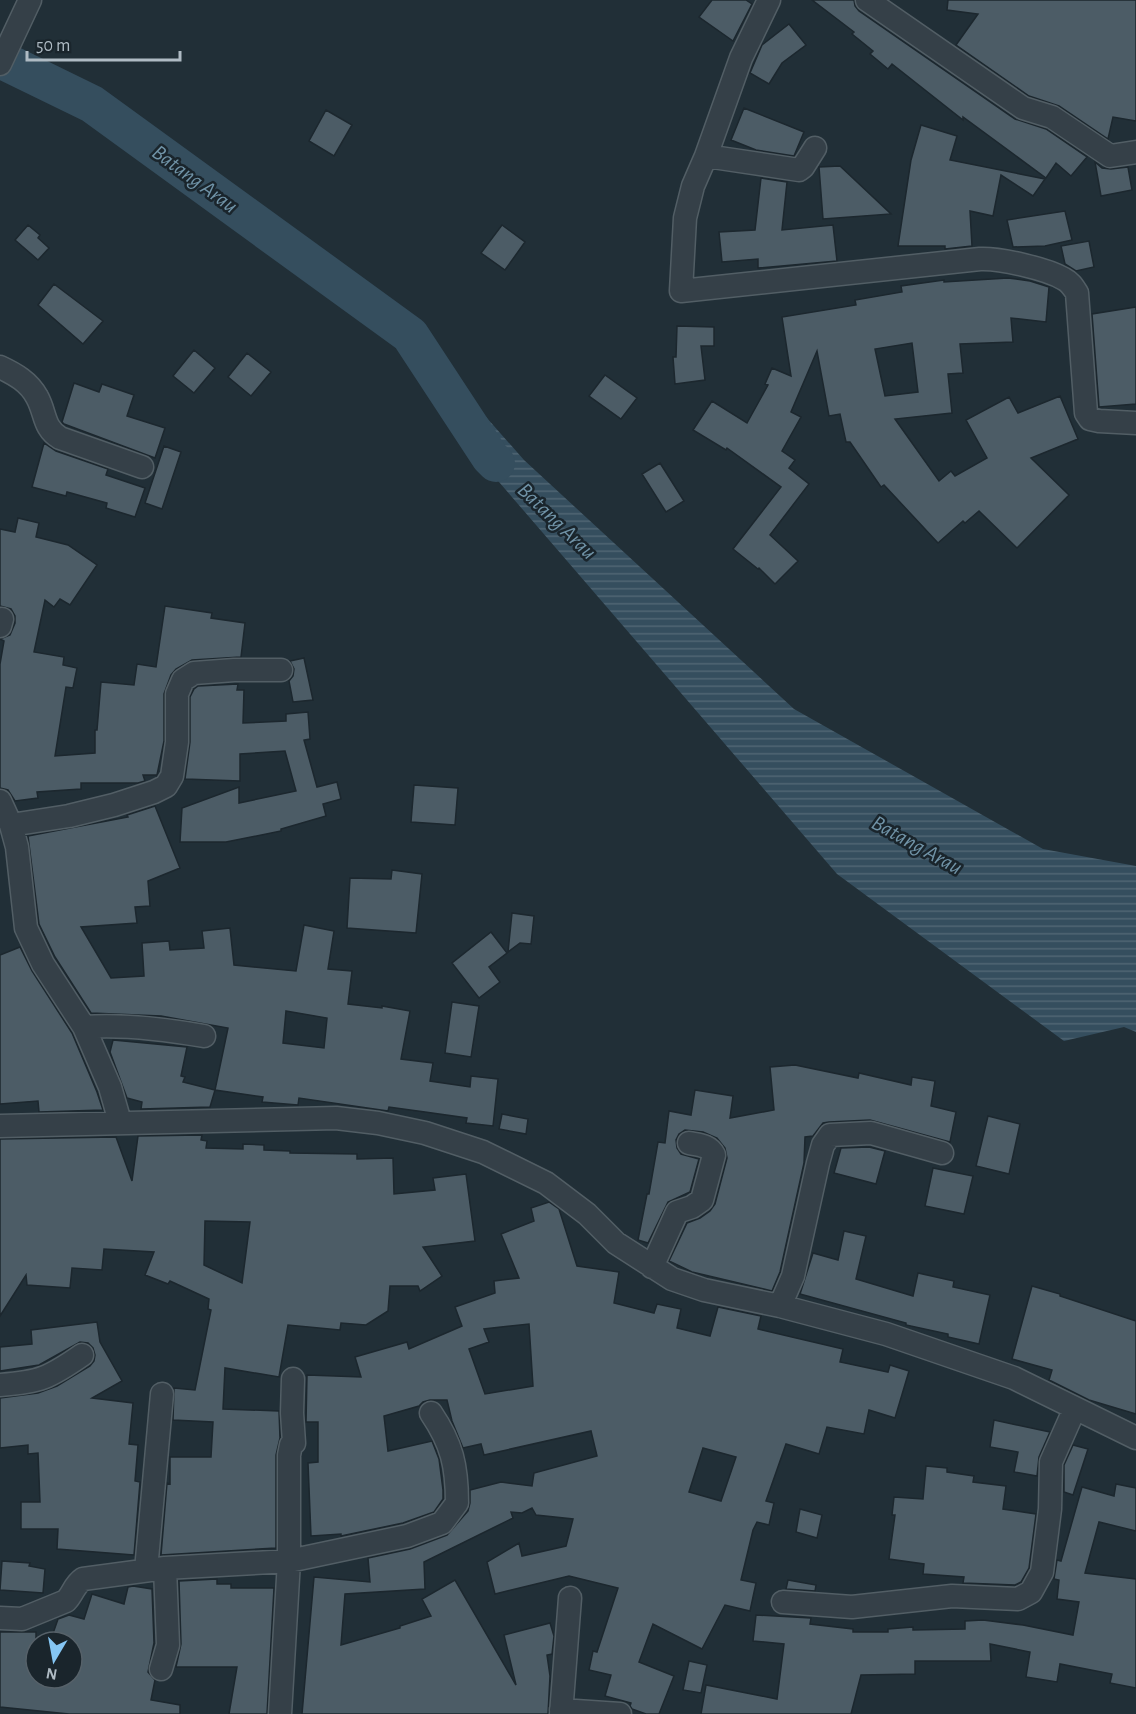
<svg xmlns="http://www.w3.org/2000/svg" width="1136" height="1714" viewBox="0 0 1136 1714" font-family="'Alegreya Sans',sans-serif">
<defs>
<pattern id="water-rules" width="6" height="5" patternUnits="userSpaceOnUse" patternTransform="scale(1.5)"><rect width="6" height="5" fill="#354e5e"/><path d="M0 2.5h6" fill="none" stroke="#506673"/></pattern>
</defs>
<rect width="100%" height="100%" fill="#212f37"/>
<path fill="url(#water-rules)" d="M479,409L524,460L794,709L1043,849L1136,866V1032L1124,1027L1064,1041L837,874L455,431Z"/>
<g fill="none" stroke-linecap="round" stroke-linejoin="round">
<path stroke="#354e5e" stroke-width="38" d="M0,59L92,104L410,335L490,457L496,463"/>
</g>
<path fill="#4c5c66" stroke="#1c272e" stroke-width="1.5" fill-rule="evenodd" d="M712,0H746L752,4L733,41L699,17Z
M812,0H854L855,6L859,11L1015,119L1046,129L1087,157L1071,176L1056,163L1046,178L963,117V120L892,64L888,69L870,54L873,51L852,34L854,32Z
M948,0H1136V121L1113,117L1108,139L1059,106L1029,96L956,45L978,14L947,10Z
M789,24L806,45L782,63L769,84L750,73L762,45Z
M744,108L804,132L794,156L756,150L731,140Z
M326,110L352,125L334,156L309,141Z
M921,125L957,136L950,160L1045,179L1033,196L1001,175L993,216L970,211L972,246L945,249V246H898L911,160Z
M1095,162L1102,168L1111,169L1128,167L1132,190L1101,196Z
M840,166L891,214L823,219L819,167Z
M761,178L787,182L782,230L833,225L837,261L758,268V259L722,262L719,232L755,230Z
M1065,211L1072,240L1045,246L1013,247L1007,220Z
M28,225L40,235L38,238L49,248L38,260L15,240Z
M502,225L525,242L505,270L481,253Z
M1089,241L1094,267L1076,271L1065,264L1061,246Z
M1008,278L1030,281L1049,287L1046,322L1011,318L1013,342L960,344L963,373L948,374L952,413L895,419L939,481L951,471L955,476L987,458L966,420L1009,397L1018,413L1060,396L1078,439L1031,458L1069,495L1017,548L979,511L965,523L963,521L938,543L884,485L881,487L850,442H846L840,414L829,416L817,351L791,412L801,417L782,451L795,460L789,468L809,484L770,535L798,561L775,584L759,568L758,569L733,549L781,487L727,448L726,450L693,430L712,401L747,423L768,385L765,384L772,368L791,376L782,317L856,305L855,300L902,292L901,286L944,280V282ZM912,343L918,392L885,396L875,349Z
M54,284L103,321L83,344L38,305Z
M1136,307V404L1099,407L1092,314Z
M677,326L714,327V346H701L705,380L675,384L673,357H676Z
M194,350L215,368L194,393L173,376Z
M247,353L271,372L251,396L228,377Z
M605,375L637,398L621,419L589,396Z
M74,383L99,392L102,384L134,395L127,416L165,428L155,458L64,424L62,422Z
M44,443L56,451L108,469L106,475L145,488L135,517L106,508L107,503L67,492L66,496L32,487Z
M164,446L181,452L162,509L145,503Z
M660,463L684,501L666,512L642,474Z
M18,518L39,523L36,537L68,545L97,565L70,605L60,599L54,607L45,600L34,652L64,657L63,665L77,668L73,688L66,687L55,756L95,753V730H97L101,682L134,685L137,664L156,667L165,606L212,613L211,618L245,623L241,657L192,660L176,669L171,675L164,694V741L157,775H143L145,781L138,783H81V789L37,792L38,798L15,801L8,790L0,788V664L4,641L0,639L10,635L15,623V616L11,609L0,606V529L15,532Z
M304,658L313,700L293,702L289,681L293,676L294,669L290,661Z
M238,684L237,690H244L243,723L286,721V714L308,712L310,739L304,740L317,787L337,782L341,799L323,804L326,816L281,829V831L226,842H180L182,808L239,787V803L296,791L285,751L240,754V781L185,779L190,742V697L194,689L198,686Z
M414,785L458,788L455,825L411,822Z
M155,806L180,868L148,881L150,906L135,907L137,923L81,927L111,978L144,976L142,943L169,941L170,950L204,948L202,931L230,928L234,965L296,971L304,925L334,931L328,969L352,971L348,1004L382,1008V1006L410,1011L401,1059L433,1063L430,1081L470,1087L471,1076L498,1079L493,1126L466,1123L467,1118L425,1112L389,1107L388,1111L299,1098L298,1105L262,1102L263,1097L215,1090L228,1028L161,1016L91,1013L55,957L39,924L28,836L128,817L127,815ZM286,1011L327,1018L324,1048L283,1043Z
M392,870L422,874L416,933L347,928L350,878L391,879Z
M512,913L534,916L531,944L520,943L508,952Z
M491,932L507,953L489,967L500,982L479,998L452,963Z
M20,947L32,971L72,1033L97,1092L103,1110L39,1112L38,1101L0,1104V955Z
M452,1002L479,1006L471,1057L445,1053Z
M113,1040L187,1047L181,1076L185,1077L183,1082L215,1090L210,1107L141,1109L142,1102L127,1098L110,1052Z
M795,1065L858,1078L859,1073L911,1085L912,1077L935,1081L931,1106L956,1112L950,1142L870,1120L829,1122L823,1123L813,1136L805,1137L804,1163L780,1272L772,1291L692,1272L669,1261L687,1223L700,1218L710,1211L715,1204L727,1158L725,1148L717,1138L703,1132L685,1130L679,1134L676,1140L677,1148L681,1154L699,1159L690,1192L668,1202L648,1243L638,1240L647,1194H649L658,1142L665,1143L669,1111L691,1115L695,1090L733,1096L730,1118L774,1110L770,1067Z
M502,1114L528,1119L526,1134L499,1129Z
M988,1116L1020,1124L1009,1174L976,1166Z
M202,1135L201,1140L207,1141L206,1148L243,1149V1144L264,1145V1150L290,1151V1153L357,1154V1159L393,1158L394,1194L435,1190L433,1178L466,1174L475,1241L423,1247L442,1276L420,1291L418,1286H390L388,1311L366,1325L341,1323L340,1330L288,1325L279,1377L225,1368L223,1409L279,1411L280,1438L276,1455V1548L161,1555L167,1483L170,1484V1457H211L213,1422L173,1420L174,1388L195,1390L211,1310L208,1309L209,1299L170,1281L168,1284L145,1275L154,1252L104,1249L102,1270L72,1268L70,1288L27,1285L26,1275L0,1316V1139L116,1137L132,1181L138,1136ZM205,1221L250,1222L242,1283L204,1265Z
M869,1147L885,1151L876,1184L834,1173L841,1148Z
M933,1168L973,1176L964,1214L925,1206Z
M549,1202L559,1209L577,1266L619,1272L614,1303L654,1313L657,1304L681,1309L677,1328L710,1336L718,1307L761,1316L758,1329L843,1349L840,1362L888,1372L890,1365L909,1371L895,1418L869,1410L864,1434L827,1427L819,1454L786,1444L766,1501L774,1503L769,1525L757,1522L753,1530L741,1580L756,1583L750,1611L725,1605L702,1649L653,1624L639,1662L674,1676L659,1714H646L632,1709L630,1706L631,1703L605,1696L611,1675L589,1670L593,1651L597,1652L618,1588L569,1576L495,1594L487,1562L519,1543L522,1556L566,1546L573,1519L536,1515L532,1508L522,1513L511,1512L513,1518L424,1562L425,1589L345,1594L341,1645L400,1628V1626L431,1616L422,1599L455,1580L516,1685L504,1635L550,1623L554,1636L552,1654L547,1655L550,1676L548,1714H302L314,1577L370,1582L368,1558L410,1549L447,1535L468,1511L470,1503V1490L501,1482L532,1486L534,1473L597,1456L591,1431L484,1455L481,1444L463,1448L452,1421L447,1400H430L423,1402L419,1406L384,1416L388,1451L432,1441L439,1459L443,1490V1499L434,1512L403,1523L341,1536V1534L311,1536L308,1463L318,1462V1422H306L307,1375L361,1377L355,1357L407,1342L409,1349L462,1326L455,1307L495,1293L494,1281L519,1278L501,1234L534,1221L531,1208ZM529,1324L533,1386L485,1394L469,1349L489,1342L484,1329ZM703,1448L736,1457L721,1501L689,1492Z
M844,1231L866,1236L856,1279L913,1296L918,1273L954,1281L953,1287L990,1295L979,1344L948,1337V1334L906,1325V1323L800,1294L813,1253L838,1260Z
M1032,1286L1060,1294V1296L1136,1321V1414L1089,1400L1049,1380L1052,1370L1012,1359Z
M97,1322L100,1342L122,1381L92,1398L133,1403L129,1444L138,1445L135,1481L140,1482L134,1555L57,1549L58,1529H21V1502H40L38,1453L28,1454V1445L0,1448V1398L38,1393L57,1386L90,1366L94,1361L95,1355L93,1348L88,1343L80,1342L39,1365L0,1371V1347L32,1344L31,1330Z
M994,1420L1050,1432L1039,1457L1037,1476L1014,1472L1018,1452L990,1447Z
M1073,1445L1088,1449L1073,1495L1064,1492V1465Z
M926,1466L947,1468V1472L974,1476L973,1482L1006,1486L1003,1509L1036,1514L1029,1568L1021,1582L1015,1585L963,1583L964,1577L923,1574L924,1564L889,1559L895,1515H892L894,1497L923,1499Z
M1116,1484L1136,1488V1531L1099,1522L1085,1573L1136,1579V1688L1110,1683L1112,1674L1060,1664L1057,1682L1026,1677L1030,1652L990,1644L991,1661H915V1674L861,1675L851,1714H701L706,1685L777,1699L784,1644L753,1641L756,1615L811,1618L810,1624L853,1629V1632H888V1629L913,1627V1630L965,1629V1621L983,1620L1023,1625L1073,1635L1079,1602L1057,1599L1059,1580L1054,1579L1057,1560L1061,1561L1082,1487L1114,1496Z
M800,1509L822,1515L817,1538L796,1532Z
M2,1561L30,1563L29,1566L45,1569L43,1593L0,1590Z
M217,1579V1584H231V1588H274L267,1714H229L237,1667H176L181,1644L179,1581Z
M788,1580L816,1585L815,1591L786,1589Z
M133,1586L152,1589L154,1643L148,1672L155,1680L151,1700L180,1705V1714H69L0,1707V1632H36V1678H72L76,1649L72,1648V1642H50L58,1619L69,1615L84,1619L92,1594L124,1604L128,1587Z
M689,1661L707,1665L701,1693L683,1690Z"/>
<g fill="none" stroke-linecap="round" stroke-linejoin="round">
<g stroke="#525e65" stroke-width="25">
<path id="street" d="M769,0L741,58L706,156L693,186L685,218L681,291L980,259C1000,258 1047,269 1064,279C1070,282 1073,287 1077,293L1086,413L1090,419L1099,421L1136,423
M867,0L1023,108L1052,117L1110,156L1136,152
M0,64L30,0
M706,156L799,170L803,167L815,148
M0,367C15,374 29,382 37,397C46,413 43,428 60,438L142,467
M0,626L2,619
M0,801L11,825L17,847L26,928L43,964L84,1027L110,1087L120,1122
M11,825L69,816L114,805L154,792L166,786L172,776L177,742V694L183,680L194,673L234,670H281
M84,1027C124,1024 164,1029 204,1036
M0,1126L336,1118L378,1123L425,1133L483,1152L546,1183L587,1214L616,1243L672,1279L704,1290L780,1306L886,1334L1014,1378L1136,1438
M652,1267L677,1212L692,1207L702,1200L714,1155C709,1145 699,1145 689,1143
M780,1306L793,1276L818,1163L823,1145L830,1135L871,1133L942,1153
M0,1385C40,1382 49,1378 82,1355
M146,1570L162,1394
M783,1602L852,1607L952,1596L1018,1599L1031,1592L1042,1572L1050,1509L1051,1462L1075,1408
M0,1618L22,1619L66,1601C73,1594 74,1585 83,1579L165,1568L289,1561L407,1536L442,1523L457,1503C457,1466 452,1444 431,1413
M161,1669L168,1645L165,1568
M561,1710L620,1714
M280,1714L289,1561V1455L291,1445L294,1443L292,1413L293,1379
M561,1714L570,1598"/>
</g>
<use href="#street" stroke="#354048" stroke-width="22"/>
</g>
<g text-anchor="middle" dominant-baseline="central" stroke-width="5" stroke-linejoin="round" paint-order="stroke">
<g font-size="22" font-style="italic" fill="#7093a7" stroke="#1a252c">
<text transform="translate(195 179) rotate(36)">Batang Arau</text>
<text transform="translate(557 521) rotate(44)">Batang Arau</text>
<text transform="translate(917 845) rotate(29)">Batang Arau</text>
</g>
</g>
<g transform="translate(54 1660) rotate(190)"><circle r="28" fill="#1a252c" stroke="#566169" stroke-width="1.5"/>
<path d="M0-4.5L10 22L0 15L-10 22Z" fill="#85c6f4"/>
<text y="-9" font-size="16" font-weight="bold" text-anchor="middle" fill="#afbbc4">N</text>
</g>
<path d="M27 51v9h153v-9" fill="none" stroke="#afbbc4" stroke-width="3"/>
<text x="36" y="51" font-size="18" fill="#afbbc4" stroke="#1a252c" stroke-width="4.5" paint-order="stroke">50 m</text>
</svg>
